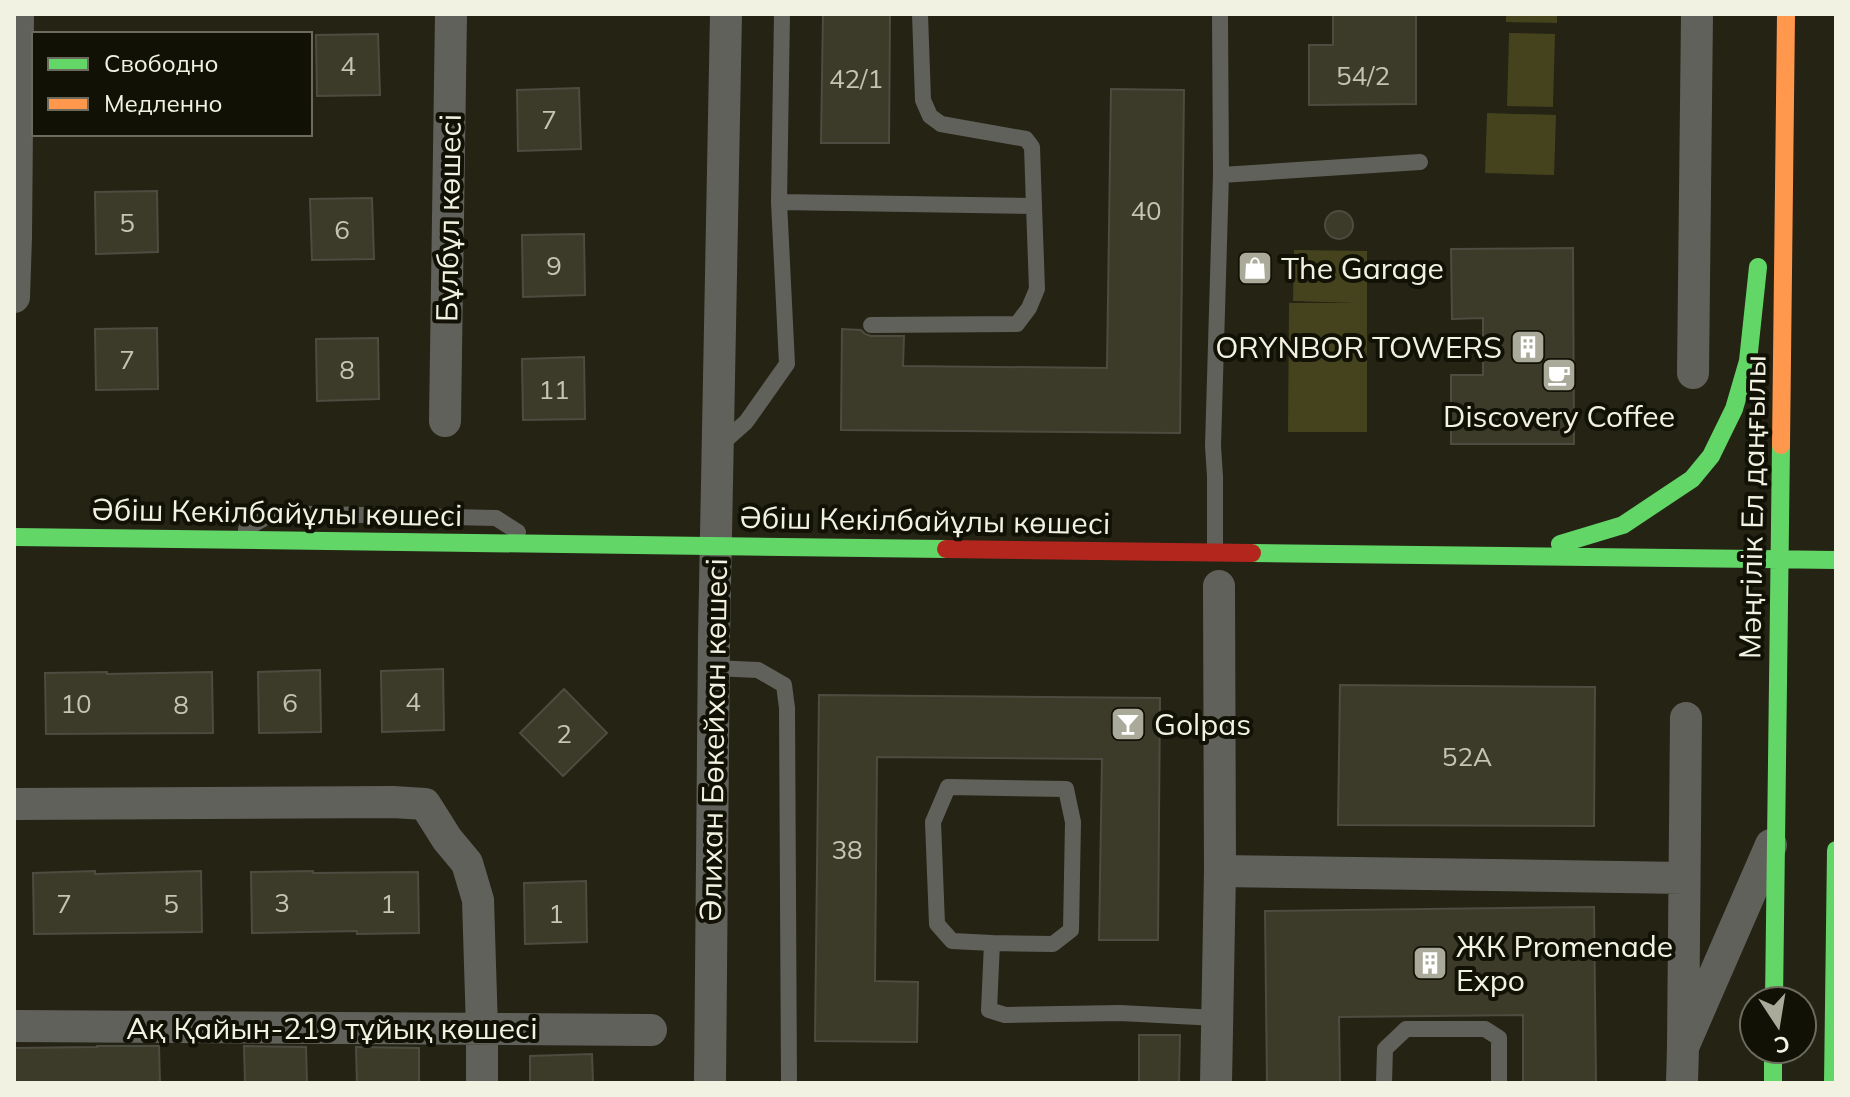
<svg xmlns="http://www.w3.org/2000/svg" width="1850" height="1097" viewBox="0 0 1850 1097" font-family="Mulish,sans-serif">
<rect width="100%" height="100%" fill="#242314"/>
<path fill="#45431e" d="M1506,14H1557V23L1506,22Z
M1509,33L1555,34L1553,107L1507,106Z
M1487,113L1556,115L1554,175L1485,173Z
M1294,250L1367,251V432H1288L1289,303H1357L1293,301Z"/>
<path fill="#3c3a29" stroke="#4d4c40" stroke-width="2" d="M823,14H890L889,143H821Z
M1333,14H1416V104L1309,105V45H1333Z
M378,34L380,95L317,96L316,35Z
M579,88L581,149L518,151L517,90Z
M1111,89L1184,90L1180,433L841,430L842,329L861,330L865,334L871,336H904L903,366L1107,368Z
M157,191L158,252L96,254L95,192Z
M372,198L374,259L312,260L310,199Z
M1325 225a14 14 0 1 1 28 0a14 14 0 1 1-28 0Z
M584,234L585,295L523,297L522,235Z
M1573,248L1574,444H1451V375H1483V318L1452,319L1451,249Z
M157,328L158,389L96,390L95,329Z
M378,338L379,399L317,401L316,339Z
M584,357L585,419L523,420L522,359Z
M443,669L444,730L382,732L381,671Z
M320,670L321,732L259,733L258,672Z
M107,672V674L212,672L213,733L46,734L45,673Z
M1340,685L1595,687L1594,826L1338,825Z
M564,689L607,733L563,776L520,733Z
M819,695L1160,698L1158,940H1099L1102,759L877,757L875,981L918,982L917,1042L815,1041Z
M95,871V874L201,871L202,932L34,934L33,873Z
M313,871V873L418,872L419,933L357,934V931L252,933L251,872Z
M586,881L587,942L525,944L524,883Z
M1594,907L1596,1083H1523V1015L1339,1017L1340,1083H1267L1265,911Z
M1139,1035H1180L1179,1083H1139Z
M97,1046H159L160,1083H14V1048L97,1047Z
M244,1046L306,1047L307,1083H245Z
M356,1047L419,1048V1083H357Z
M592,1054L593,1083H530V1056Z"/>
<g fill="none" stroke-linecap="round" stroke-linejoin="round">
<path stroke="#61615b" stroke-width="16" d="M920,14L923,100L930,116L941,124L1026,139L1032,147L1034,206
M1220,14L1221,175
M779,202L1034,206L1037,289L1029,308L1017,324L871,325
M719,446L746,422L787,364L779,202L782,14
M246,529L273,513L496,518L518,532
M1215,551V477L1213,446L1221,175L1420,162
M714,668L758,670L784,685L787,708L789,1083
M992,943L952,941L937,924L933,822L948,787L1066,789L1073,822L1071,930L1053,944L992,943L989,1010L1005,1015L1120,1013L1217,1018
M1384,1083L1385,1049L1406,1029H1485L1499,1038V1083"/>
<path stroke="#61615b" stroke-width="32" d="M14,297L16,237L18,14
M1693,373L1697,14
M445,421L451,14
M1219,586L1220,871
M14,804L393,802L425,804L447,839L467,863L478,900L482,1029V1083
M14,1026L651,1030
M1683,1047L1686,718
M710,1083L714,639L726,14
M1216,1083L1220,871L1684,878
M1682,1083L1683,1047L1771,845"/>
<path stroke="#63d668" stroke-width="18" d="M14,537L946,549
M1560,544L1623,525L1692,479L1711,456L1734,409L1748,361L1758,267
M1252,553L1836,560
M1774,1001L1781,445
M1773,1049V1083
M1833,1083L1836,850"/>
<path stroke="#ff974d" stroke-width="18" d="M1781,445L1786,14"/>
<path stroke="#b3261e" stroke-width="18" d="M946,549L1252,553"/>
</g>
<defs>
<g id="shop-square" transform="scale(1.8)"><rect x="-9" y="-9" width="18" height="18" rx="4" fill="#aaaa9a" stroke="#121106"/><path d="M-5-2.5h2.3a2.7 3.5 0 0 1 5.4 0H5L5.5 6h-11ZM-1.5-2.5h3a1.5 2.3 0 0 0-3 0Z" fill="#fff"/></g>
<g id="building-square" transform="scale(1.8)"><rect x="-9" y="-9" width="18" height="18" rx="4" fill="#aaaa9a" stroke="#121106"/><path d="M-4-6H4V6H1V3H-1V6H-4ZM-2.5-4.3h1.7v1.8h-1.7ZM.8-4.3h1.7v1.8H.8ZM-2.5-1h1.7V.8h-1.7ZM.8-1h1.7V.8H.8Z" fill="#fff"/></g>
<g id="cafe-square" transform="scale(1.8)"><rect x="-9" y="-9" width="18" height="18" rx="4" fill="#aaaa9a" stroke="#121106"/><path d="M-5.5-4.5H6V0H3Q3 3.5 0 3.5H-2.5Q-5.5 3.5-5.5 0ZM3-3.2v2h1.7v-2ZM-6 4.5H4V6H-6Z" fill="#fff"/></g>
<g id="bar-square" transform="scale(1.8)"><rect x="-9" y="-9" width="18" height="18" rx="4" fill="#aaaa9a" stroke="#121106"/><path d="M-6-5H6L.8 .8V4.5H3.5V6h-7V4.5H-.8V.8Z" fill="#fff"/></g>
</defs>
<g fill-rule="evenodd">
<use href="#shop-square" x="1255" y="268"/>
<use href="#building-square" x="1528" y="347"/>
<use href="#cafe-square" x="1559" y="375"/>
<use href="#bar-square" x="1128" y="724"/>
<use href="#building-square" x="1430" y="963"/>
</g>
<g text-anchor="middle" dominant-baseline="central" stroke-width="8" stroke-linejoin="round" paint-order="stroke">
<g font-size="26" fill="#c4c4b4">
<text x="348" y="65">4</text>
<text x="1363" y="75">54/2</text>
<text x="856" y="78">42/1</text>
<text x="549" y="119">7</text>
<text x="1146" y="210">40</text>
<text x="127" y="222">5</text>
<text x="342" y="229">6</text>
<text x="554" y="265">9</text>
<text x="127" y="359">7</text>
<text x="347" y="369">8</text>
<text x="554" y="389">11</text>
<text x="413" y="701">4</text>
<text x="290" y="702">6</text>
<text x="76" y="703">10</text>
<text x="181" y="704">8</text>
<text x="564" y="733">2</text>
<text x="1467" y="756">52А</text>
<text x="847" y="849">38</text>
<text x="282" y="902">3</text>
<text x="64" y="903">7</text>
<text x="171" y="903">5</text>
<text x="388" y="903">1</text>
<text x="556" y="913">1</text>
</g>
<g font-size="30" fill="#f2f2e2" stroke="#121106">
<text transform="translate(448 218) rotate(-89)">Бұлбұл көшесі</text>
<text transform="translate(1752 507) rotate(-89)">Мәңгілік Ел даңғылы</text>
<text transform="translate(277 512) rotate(1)">Әбіш Кекілбайұлы көшесі</text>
<text transform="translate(925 520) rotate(1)">Әбіш Кекілбайұлы көшесі</text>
<text transform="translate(713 740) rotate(-89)">Әлихан Бөкейхан көшесі</text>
<text x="332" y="1028">Ақ Қайын-219 тұйық көшесі</text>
</g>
<g font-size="30" fill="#f2f2e2" stroke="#121106" text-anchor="start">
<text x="1281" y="268">The Garage</text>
<text x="1502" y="347" text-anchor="end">ORYNBOR TOWERS</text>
<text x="1559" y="416" text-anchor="middle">Discovery Coffee</text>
<text x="1154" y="724">Golpas</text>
<text x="1456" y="946">ЖК Promenade<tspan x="1456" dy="34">Expo</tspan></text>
</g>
</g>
<rect width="1850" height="1097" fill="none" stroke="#f2f2e2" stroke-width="32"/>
<rect x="32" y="32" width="280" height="104" fill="#121106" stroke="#6c6b5e" stroke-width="2"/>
<rect x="48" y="58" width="40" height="12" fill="#63d668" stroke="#6c6b5e" stroke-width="2"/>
<text x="104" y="72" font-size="24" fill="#f2f2e2">Свободно</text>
<rect x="48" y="98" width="40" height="12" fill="#ff974d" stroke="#6c6b5e" stroke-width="2"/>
<text x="104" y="112" font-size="24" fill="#f2f2e2">Медленно</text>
<g transform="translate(1778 1025) rotate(168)"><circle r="38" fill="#121106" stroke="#6c6b5e" stroke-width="2"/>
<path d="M0-6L14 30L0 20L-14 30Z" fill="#aaaa9a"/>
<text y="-12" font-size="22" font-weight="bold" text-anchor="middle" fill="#f2f2e2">С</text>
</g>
</svg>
